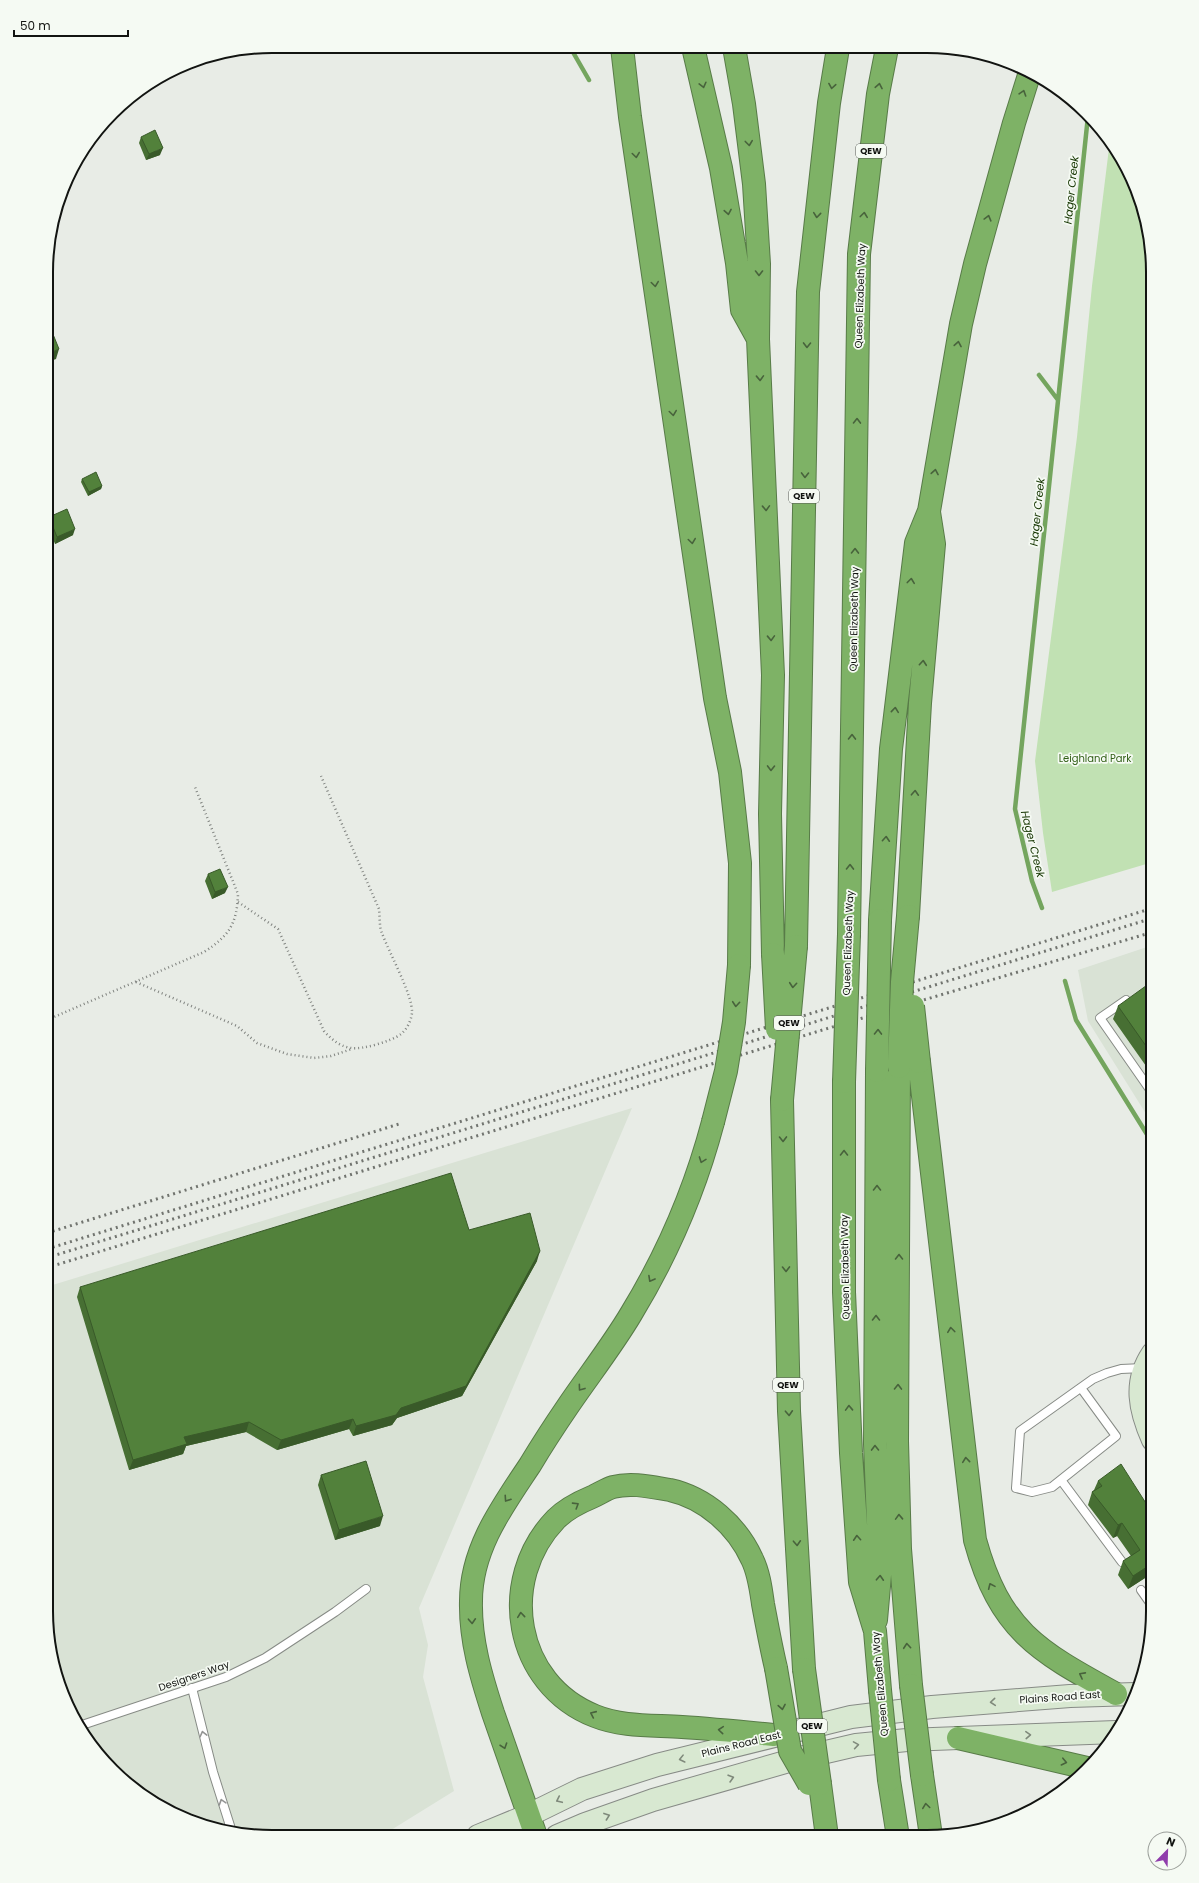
<svg xmlns="http://www.w3.org/2000/svg" width="1199" height="1883" viewBox="0 0 1199 1883" font-family="Poppins,sans-serif">
<rect width="100%" height="100%" fill="#e8ece6"/>
<path fill="#d9e2d5" d="M1153,945V1125L1088,1021L1078,970Z
M632,1108L419,1608L428,1645L423,1677L454,1791L383,1835H242L185,1820L134,1791L93,1749L63,1698L46,1611V1287Z"/>
<path fill="#c1e1b3" d="M1110,140L1136,185L1153,272V862L1052,892L1043,833L1035,761L1077,437L1092,286Z"/>
<g fill="none" stroke-linecap="round" stroke-linejoin="round">
<path stroke="#74a55e" stroke-width="4.5" d="M570,47L589,80
M1039,375L1058,400
M1042,908L1032,881L1015,809L1088,116
M1065,981L1076,1020L1153,1144"/>
<g stroke="#878b86" stroke-width="10">
<path id="lane" d="M1126,1000L1100,1018L1153,1094
M1081,1388L1116,1436L1052,1487L1032,1492L1016,1488L1020,1431L1093,1379L1107,1373L1121,1369L1143,1368
M1061,1480L1122,1562
M1141,1590L1153,1607
M192,1688L213,1772L232,1832
M79,1726L226,1677L265,1658L335,1612L366,1589"/>
</g>
<g stroke="#878b86" stroke-width="24">
<path id="secondary" d="M1153,1440C1140,1411 1133,1382 1153,1353
M478,1836L529,1815L582,1789L657,1765L851,1717L932,1707L1070,1696L1135,1694
M557,1836L585,1824L653,1800L796,1759L856,1745L907,1740L1116,1732"/>
</g>
<g stroke="#587b48" stroke-width="24">
<path id="highway" d="M622,47L630,117L715,698L730,772L740,863L739,965
M693,47L721,168L737,263L742,310L758,339
M734,47L744,104L754,184L759,264L758,339L773,675L770,814L773,954
M908,916L920,703L934,544L929,512
M880,920L891,749L916,543L929,511L961,324L975,264L1014,123L1030,72
M849,934L859,254L878,94L887,48
M796,946L808,292L829,103L838,48
M919,1062L975,1540C1000,1631 1038,1651 1116,1694
M899,1067L897,1441L900,1549L911,1685
M844,1082V1292L851,1453L860,1582L875,1631L880,1690
M782,1100L789,1411L804,1669
M876,1620L880,1575L875,1444L877,1071
M774,1735C743,1732 713,1729 682,1727C653,1725 622,1727 595,1716C514,1684 497,1580 556,1519C566,1509 580,1502 592,1497C599,1494 606,1489 613,1487C631,1482 652,1487 670,1490C706,1498 737,1526 752,1559C759,1573 761,1590 763,1604C767,1625 771,1647 776,1668
M958,1738L1087,1768
M922,1775L931,1836
M889,1780L898,1837
M820,1784L827,1837
M536,1836C522,1795 507,1754 493,1713C481,1676 470,1640 471,1601C471,1549 502,1507 530,1465C542,1445 555,1425 568,1406C589,1375 612,1346 631,1314C667,1255 695,1190 713,1122"/>
</g>
<path stroke="#818480" stroke-width="2.5" stroke-dasharray="1 3" stroke-linecap="butt" d="M238,902L278,929L324,1031C331,1039 339,1046 351,1048C362,1050 392,1041 401,1034C407,1029 411,1021 412,1013C413,995 389,953 382,933C379,926 380,917 379,909L321,776
M136,982L237,1026L257,1043L287,1054L314,1058L331,1056L352,1049
M47,1020L204,952C229,936 237,924 238,894L195,787"/>
<use href="#lane" stroke="#fff" stroke-width="8"/>
<use href="#secondary" stroke="#d8e8d1" stroke-width="22"/>
<use href="#highway" stroke="#7eb266" stroke-width="22"/>
<path stroke="#71746f" stroke-width="3" stroke-dasharray="2 4" stroke-linecap="butt" d="M47,1233L399,1124
M47,1249L1153,908
M46,1258L1153,918
M46,1268L829,1028L1153,932"/>
<g stroke="#587b48" stroke-width="24" stroke-linecap="butt">
<path id="highway-bridge" d="M773,954L777,1029
M913,1006L919,1062
M899,1067L902,982L908,916
M877,1071L880,920
M844,1082L849,934
M782,1100L796,946
M713,1122L726,1071L734,1022L739,965
M776,1668L790,1751L809,1784
M804,1669L820,1784
M911,1685L922,1775
M880,1690L889,1780"/>
</g>
<use href="#highway-bridge" stroke="#7eb266" stroke-width="22"/>
</g>
<path fill="#476f33" d="M141,137L160,155L146,160L139,143Z
M82,479L102,486L101,489L88,496L81,482Z
M49,517L73,535L55,544L48,527V521Z
M208,874L225,893L212,899L205,881Z
M1153,987V1076L1113,1019L1118,1006Z
M469,1230L537,1261L462,1396L397,1418L392,1425L353,1436L349,1429L277,1450L246,1432L186,1446L183,1454L129,1470L77,1297L80,1287Z
M321,1475L380,1526L335,1540L318,1485Z
M1098,1481L1149,1508L1153,1505V1589L1145,1578L1128,1589L1118,1575L1123,1561L1131,1556L1117,1536L1113,1538L1088,1505L1092,1492L1094,1490Z"/>
<path fill="#395a29" d="M163,148L160,155L146,160L149,154Z
M59,349L56,359L48,362V354Z
M102,486L101,489L88,496L89,492Z
M75,529L73,535L55,544L57,537Z
M228,887L225,893L212,899L215,892Z
M540,1251L537,1261L462,1396L397,1418L392,1425L353,1436L356,1426L401,1408Z
M353,1419L349,1429L277,1450L281,1440Z
M249,1422L246,1432L186,1446L183,1454L129,1470L133,1460L184,1437Z
M383,1516L380,1526L335,1540L339,1530Z
M1122,1523L1117,1536L1113,1538L1118,1525Z
M1150,1565L1145,1578L1128,1589L1133,1576Z"/>
<path fill="#52813b" stroke="#395a29" d="M155,130L163,148L149,154L141,137Z
M48,322L59,349L48,354Z
M96,472L102,486L89,492L82,479Z
M67,509L75,529L57,537L49,517Z
M220,869L228,887L215,892L208,874Z
M1150,983L1153,987V1056L1118,1006Z
M451,1173L469,1230L530,1213L540,1251L466,1386L401,1408L396,1415L356,1426L353,1419L281,1440L249,1422L184,1437L187,1444L133,1460L80,1287Z
M366,1461L383,1516L339,1530L321,1475Z
M1121,1464L1149,1508L1153,1505V1569L1150,1565L1133,1576L1123,1561L1140,1550L1122,1523L1118,1525L1092,1492L1102,1486L1098,1481Z"/>
<defs><path id="oneway-chevron" d="M-2-3.5L2.5 0L-2 3.5" fill="none" stroke-width="1.6" stroke-linecap="round" stroke-linejoin="round"/></defs>
<g stroke="#48633c">
<use href="#oneway-chevron" transform="translate(703 85) rotate(76)"/>
<use href="#oneway-chevron" transform="translate(832 86) rotate(99)"/>
<use href="#oneway-chevron" transform="translate(879 86) rotate(-79)"/>
<use href="#oneway-chevron" transform="translate(1023 93) rotate(-72)"/>
<use href="#oneway-chevron" transform="translate(749 143) rotate(83)"/>
<use href="#oneway-chevron" transform="translate(636 155) rotate(82)"/>
<use href="#oneway-chevron" transform="translate(728 212) rotate(80)"/>
<use href="#oneway-chevron" transform="translate(817 215) rotate(96)"/>
<use href="#oneway-chevron" transform="translate(864 215) rotate(-83)"/>
<use href="#oneway-chevron" transform="translate(988 218) rotate(-75)"/>
<use href="#oneway-chevron" transform="translate(759 273) rotate(90)"/>
<use href="#oneway-chevron" transform="translate(655 284) rotate(82)"/>
<use href="#oneway-chevron" transform="translate(958 344) rotate(-80)"/>
<use href="#oneway-chevron" transform="translate(807 345) rotate(91)"/>
<use href="#oneway-chevron" transform="translate(760 378) rotate(88)"/>
<use href="#oneway-chevron" transform="translate(673 413) rotate(82)"/>
<use href="#oneway-chevron" transform="translate(857 421) rotate(-89)"/>
<use href="#oneway-chevron" transform="translate(935 472) rotate(-80)"/>
<use href="#oneway-chevron" transform="translate(805 475) rotate(91)"/>
<use href="#oneway-chevron" transform="translate(766 508) rotate(88)"/>
<use href="#oneway-chevron" transform="translate(692 541) rotate(82)"/>
<use href="#oneway-chevron" transform="translate(855 551) rotate(-89)"/>
<use href="#oneway-chevron" transform="translate(911 581) rotate(-83)"/>
<use href="#oneway-chevron" transform="translate(771 638) rotate(88)"/>
<use href="#oneway-chevron" transform="translate(923 663) rotate(-85)"/>
<use href="#oneway-chevron" transform="translate(895 710) rotate(-84)"/>
<use href="#oneway-chevron" transform="translate(852 737) rotate(-89)"/>
<use href="#oneway-chevron" transform="translate(771 768) rotate(91)"/>
<use href="#oneway-chevron" transform="translate(915 793) rotate(-87)"/>
<use href="#oneway-chevron" transform="translate(886 839) rotate(-86)"/>
<use href="#oneway-chevron" transform="translate(850 867) rotate(-89)"/>
<use href="#oneway-chevron" transform="translate(793 985) rotate(95)"/>
<use href="#oneway-chevron" transform="translate(736 1004) rotate(95)"/>
<use href="#oneway-chevron" transform="translate(878 1032) rotate(-89)"/>
<use href="#oneway-chevron" transform="translate(783 1139) rotate(89)"/>
<use href="#oneway-chevron" transform="translate(844 1153) rotate(-90)"/>
<use href="#oneway-chevron" transform="translate(702 1160) rotate(110)"/>
<use href="#oneway-chevron" transform="translate(877 1188) rotate(-90)"/>
<use href="#oneway-chevron" transform="translate(899 1257) rotate(-90)"/>
<use href="#oneway-chevron" transform="translate(786 1269) rotate(89)"/>
<use href="#oneway-chevron" transform="translate(651 1279) rotate(119)"/>
<use href="#oneway-chevron" transform="translate(876 1318) rotate(-90)"/>
<use href="#oneway-chevron" transform="translate(951 1330) rotate(-97)"/>
<use href="#oneway-chevron" transform="translate(898 1387) rotate(-89)"/>
<use href="#oneway-chevron" transform="translate(581 1388) rotate(126)"/>
<use href="#oneway-chevron" transform="translate(849 1408) rotate(-92)"/>
<use href="#oneway-chevron" transform="translate(789 1413) rotate(87)"/>
<use href="#oneway-chevron" transform="translate(875 1448) rotate(-91)"/>
<use href="#oneway-chevron" transform="translate(966 1460) rotate(-96)"/>
<use href="#oneway-chevron" transform="translate(507 1499) rotate(124)"/>
<use href="#oneway-chevron" transform="translate(576 1505) rotate(-32)"/>
<use href="#oneway-chevron" transform="translate(899 1517) rotate(-92)"/>
<use href="#oneway-chevron" transform="translate(857 1538) rotate(-94)"/>
<use href="#oneway-chevron" transform="translate(797 1543) rotate(87)"/>
<use href="#oneway-chevron" transform="translate(880 1578) rotate(-87)"/>
<use href="#oneway-chevron" transform="translate(991 1586) rotate(-114)"/>
<use href="#oneway-chevron" transform="translate(521 1615) rotate(-96)"/>
<use href="#oneway-chevron" transform="translate(472 1621) rotate(87)"/>
<use href="#oneway-chevron" transform="translate(907 1646) rotate(-95)"/>
<use href="#oneway-chevron" transform="translate(1082 1675) rotate(-152)"/>
<use href="#oneway-chevron" transform="translate(782 1707) rotate(80)"/>
<use href="#oneway-chevron" transform="translate(593 1714) rotate(-156)"/>
<use href="#oneway-chevron" transform="translate(721 1730) rotate(-175)"/>
<use href="#oneway-chevron" transform="translate(504 1746) rotate(71)"/>
<use href="#oneway-chevron" transform="translate(1064 1762) rotate(13)"/>
<use href="#oneway-chevron" transform="translate(926 1806) rotate(-98)"/>
</g>
<g stroke="#7f897b">
<use href="#oneway-chevron" transform="translate(993 1702) rotate(175)"/>
<use href="#oneway-chevron" transform="translate(1028 1735) rotate(-3)"/>
<use href="#oneway-chevron" transform="translate(856 1745) rotate(-9)"/>
<use href="#oneway-chevron" transform="translate(682 1759) rotate(166)"/>
<use href="#oneway-chevron" transform="translate(731 1778) rotate(-16)"/>
<use href="#oneway-chevron" transform="translate(559 1800) rotate(155)"/>
<use href="#oneway-chevron" transform="translate(607 1816) rotate(-20)"/>
</g>
<g stroke="#949594">
<use href="#oneway-chevron" transform="translate(203 1734) rotate(-104)"/>
<use href="#oneway-chevron" transform="translate(222 1802) rotate(-108)"/>
</g>
<g text-anchor="middle" dominant-baseline="central" stroke-width="3.5" stroke-linejoin="round" paint-order="stroke">
<g fill="#f5faf3" stroke="#565955" stroke-width="1">
<rect x="856" y="144" width="30" height="14" rx="3"/>
<rect x="789" y="489" width="30" height="14" rx="3"/>
<rect x="774" y="1016" width="30" height="14" rx="3"/>
<rect x="773" y="1378" width="30" height="14" rx="3"/>
<rect x="797" y="1719" width="30" height="14" rx="3"/>
</g>
<g font-size="9" font-weight="bold" fill="#121411">
<text x="871" y="151">QEW</text>
<text x="804" y="496">QEW</text>
<text x="789" y="1023">QEW</text>
<text x="788" y="1385">QEW</text>
<text x="812" y="1726">QEW</text>
</g>
<g font-size="10" fill="#121411" stroke="#f5faf3">
<text transform="translate(860 296) rotate(-88)">Queen Elizabeth Way</text>
<text transform="translate(854 619) rotate(-89)">Queen Elizabeth Way</text>
<text transform="translate(848 943) rotate(-88)">Queen Elizabeth Way</text>
<text transform="translate(845 1267) rotate(-91)">Queen Elizabeth Way</text>
<text transform="translate(194 1676) rotate(-19)">Designers Way</text>
<text transform="translate(880 1684) rotate(-95)">Queen Elizabeth Way</text>
<text transform="translate(1060 1697) rotate(-4)">Plains Road East</text>
<text transform="translate(741 1744) rotate(-14)">Plains Road East</text>
</g>
<g font-size="10" fill="#315f16" stroke="#f5faf3">
<text x="1095" y="758">Leighland Park</text>
</g>
<g font-size="11" font-style="italic" fill="#163602" stroke="#f5faf3">
<text transform="translate(1071 190) rotate(-84)">Hager Creek</text>
<text transform="translate(1037 512) rotate(-84)">Hager Creek</text>
<text transform="translate(1033 844) rotate(76)">Hager Creek</text>
</g>
</g>
<path d="M0 0H1199V1883H0ZM272 53H927A219 219 0 0 1 1146 272V1611A219 219 0 0 1 927 1830H272A219 219 0 0 1 53 1611V272A219 219 0 0 1 272 53Z" fill="#f5faf3" fill-rule="evenodd"/>
<path fill="none" stroke="#121411" stroke-width="2" d="M272 53H927A219 219 0 0 1 1146 272V1611A219 219 0 0 1 927 1830H272A219 219 0 0 1 53 1611V272A219 219 0 0 1 272 53Z"/>
<g transform="translate(1167 1851) rotate(23)"><circle r="19" fill="#f5faf3" stroke="#9a9e99"/>
<path d="M0-3L7 15L0 10L-7 15Z" fill="#903dac"/>
<text y="-6" font-size="11" font-weight="bold" text-anchor="middle" fill="#121411">N</text>
</g>
<path d="M14 30v6h114v-6" fill="none" stroke="#121411" stroke-width="2"/>
<text x="20" y="30" font-size="12" fill="#121411" stroke="#f5faf3" stroke-width="3" paint-order="stroke">50 m</text>
</svg>
